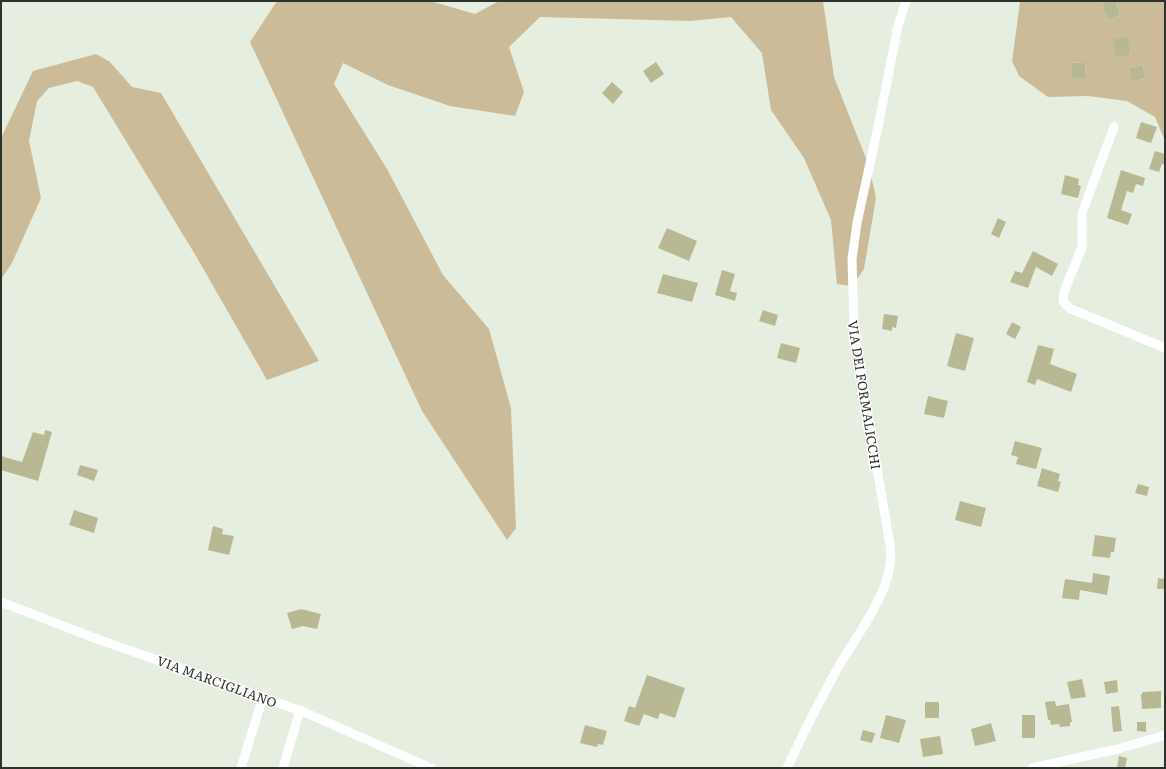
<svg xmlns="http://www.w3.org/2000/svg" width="1166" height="769" viewBox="0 0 1166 769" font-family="Literata,serif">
<rect width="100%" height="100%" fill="#e6eee0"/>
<path fill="#cbbb99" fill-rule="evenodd" d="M277,1H430L475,14L499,1H823L834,77L869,166L876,198L864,269L852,286L837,284L831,220L804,158L771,110L762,53L731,17L691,21L540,17L509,47L524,92L515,116L450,106L388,85L343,63L334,84L387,169L443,275L489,329L511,408L516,528L507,540L422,411L250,42Z
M1017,1H1111L1102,3L1107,20L1120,16L1116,1H1165V141L1155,117L1127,101L1088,96L1048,97L1019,76L1012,61L1020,2ZM1128,37L1131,55L1117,58L1114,39ZM1085,62L1086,78H1072L1071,63ZM1143,65L1145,79L1131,81L1129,68Z
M96,54L110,62L132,87L161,93L319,361L267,380L196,256L93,87L77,81L49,88L37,101L29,141L41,198L12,263L1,279V138L33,71Z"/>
<path fill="#b8b994" d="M1111,1H1116L1120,16L1107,20L1102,3Z
M1128,36L1131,55L1116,58L1113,39Z
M656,62L664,74L651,83L643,71Z
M1085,62L1086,78H1072L1071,63Z
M1143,65L1145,79L1131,81L1129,68Z
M612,82L623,92L613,104L602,93Z
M1141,122L1157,127L1151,143L1136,138Z
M1155,151L1165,154V164H1162L1159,172L1149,169Z
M1121,170L1145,178L1143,186L1136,184L1133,193L1127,191L1121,210L1132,214L1128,225L1107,218Z
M1065,175L1079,179L1078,185L1081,186L1078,198L1061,194Z
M998,218L1006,222L999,238L991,234Z
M667,228L697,241L689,261L658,248Z
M1033,251L1058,264L1052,276L1036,267L1028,288L1010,282L1015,271L1022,273Z
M722,270L735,274L730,291L737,293L735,301L715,295Z
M663,274L698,283L692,302L657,293Z
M763,310L778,315L775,326L759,321Z
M884,314L898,316L896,328L892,327V331L882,329Z
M1012,322L1021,327L1015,339L1006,334Z
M956,333L974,338L965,371L947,366Z
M781,343L800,348L796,363L777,358Z
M1038,345L1054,349L1050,364L1077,374L1071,392L1037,379L1035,385L1027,382Z
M928,396L948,401L944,418L924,414Z
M45,430L52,432L38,481L1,470V456L22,462L33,432L44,435Z
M1015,441L1042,448L1036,469L1016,464L1018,457L1011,455Z
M80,465L98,470L94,481L77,475Z
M1042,468L1060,474L1058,481L1061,482L1058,492L1037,486Z
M1138,484L1149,487L1147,496L1135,493Z
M960,501L986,508L981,527L955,520Z
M74,510L98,518L94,533L69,525Z
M213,526L223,529L222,534L234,536L229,555L208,550Z
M1095,535L1116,538L1114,552H1111L1110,558L1092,556Z
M1093,573L1110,576L1107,595L1080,590L1079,600L1062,598L1065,579L1092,583Z
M1158,578L1165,579V589H1157Z
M301,609L321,614L317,629L303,626L292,629L287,613Z
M647,675L685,688L675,718L660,713L658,719L644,714L639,726L624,721L629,706L635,708Z
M1082,679L1086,697L1071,699L1067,682Z
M1117,680L1118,692L1106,694L1104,682Z
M1161,691V708L1142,709L1141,695L1143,692Z
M1055,701L1056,706L1069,704L1072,722H1070V726L1060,727L1059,724L1051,725L1050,720H1048L1045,702Z
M925,702H939V718H925Z
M1119,706L1122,731L1113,732L1111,707Z
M886,715L906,720L899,743L880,738Z
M1022,715H1035V738H1022Z
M1137,722H1146V732L1137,731Z
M991,723L996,741L975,746L971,729Z
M585,725L607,731L603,745L598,744L597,747L580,743Z
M863,730L875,733L872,743L860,740Z
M940,736L943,754L923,757L920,739Z
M1119,756L1127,758L1125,768H1117Z"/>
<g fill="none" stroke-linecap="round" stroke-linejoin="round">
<path stroke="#fff" stroke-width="9" d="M1114,127L1082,213V247L1064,292L1063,301L1069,308L1165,348
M1,602L100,640L304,712L431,768
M241,768L263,697
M283,768L300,710
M787,768C802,736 818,704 835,673C855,636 897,588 890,545L854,333L852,259L857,223L879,122L898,26L906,1
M1032,768L1118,749L1165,735"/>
</g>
<g text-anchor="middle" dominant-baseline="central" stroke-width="3" stroke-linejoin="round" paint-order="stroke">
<g font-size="13" fill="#2f322c" stroke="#fff">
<text transform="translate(865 395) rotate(81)">VIA DEI FORMALICCHI</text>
<text transform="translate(217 681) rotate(20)">VIA MARCIGLIANO</text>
</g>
</g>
<rect width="1166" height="769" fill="none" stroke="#2f322c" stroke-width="4"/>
</svg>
